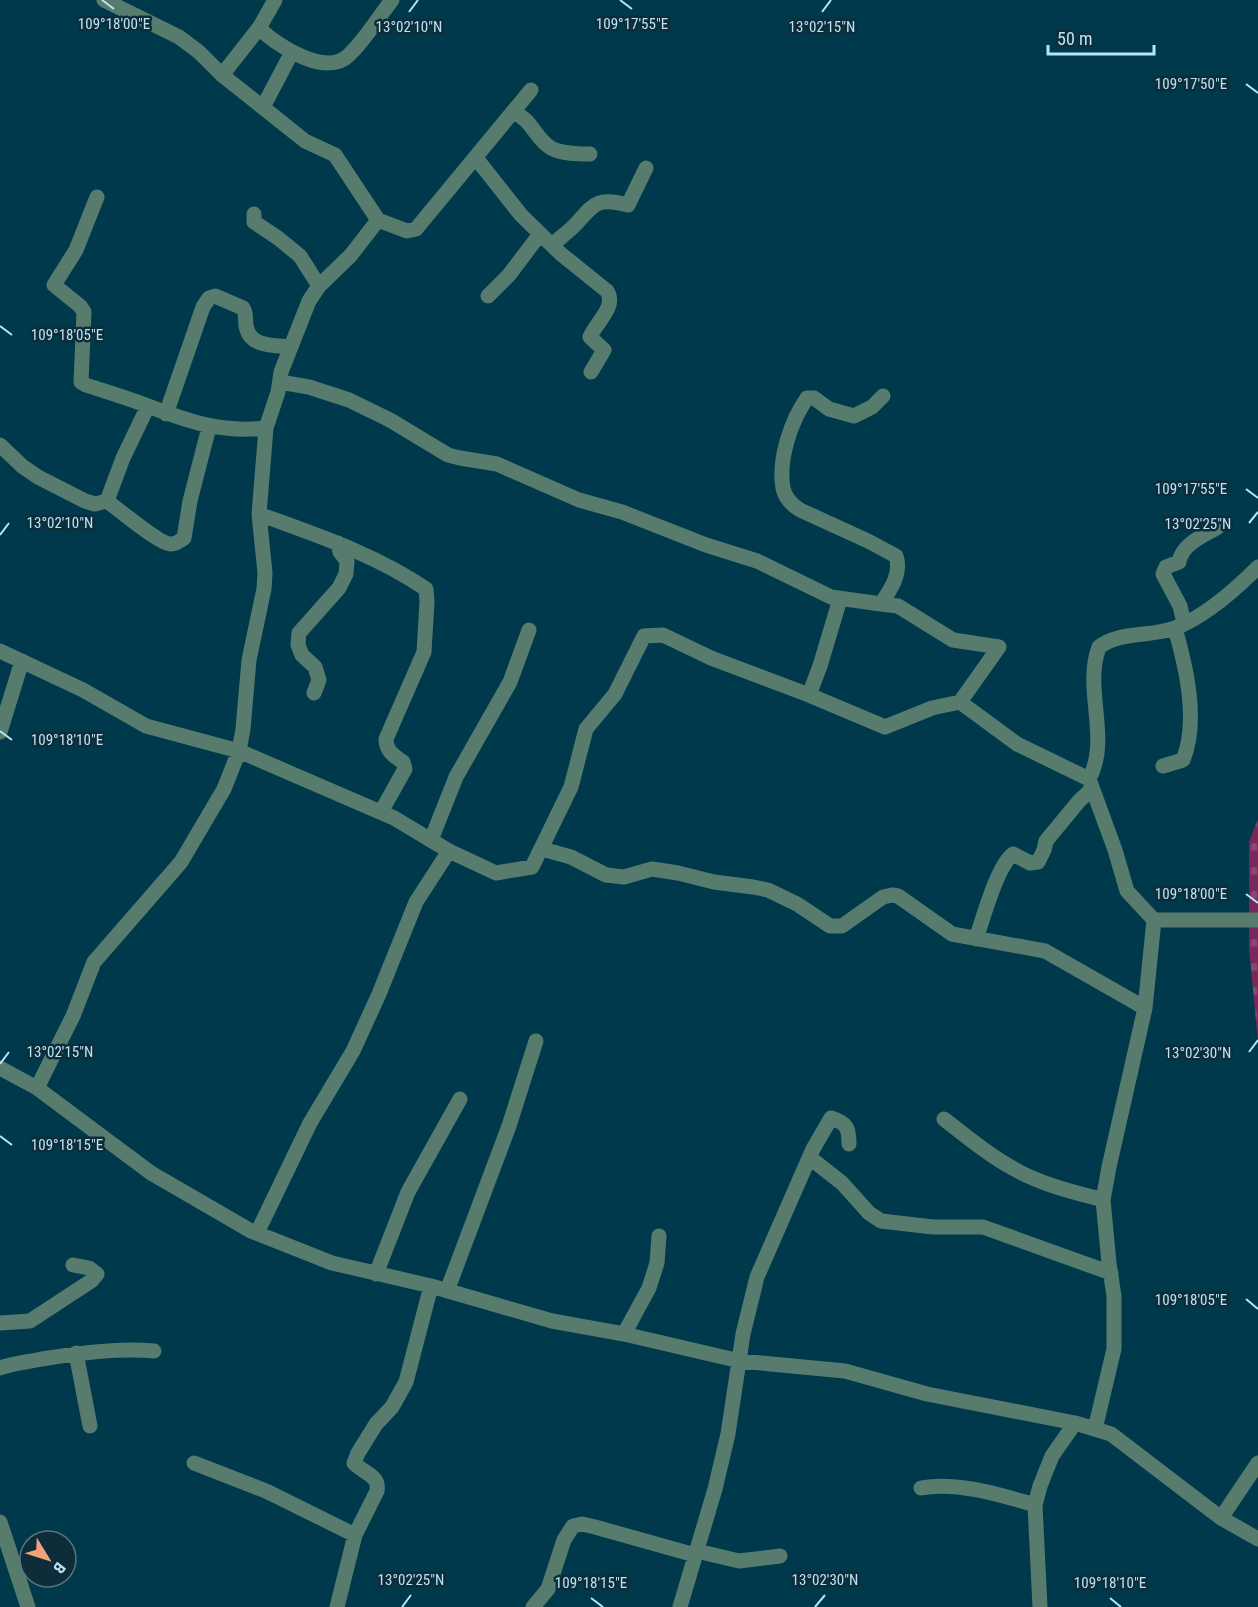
<svg xmlns="http://www.w3.org/2000/svg" width="1258" height="1607" viewBox="0 0 1258 1607" font-family="'Roboto Condensed',sans-serif">
<defs>
<pattern id="cemetery-stones" width="16" height="16" patternUnits="userSpaceOnUse" patternTransform="scale(1.5)"><rect width="16" height="16" fill="#7a2859"/><path d="M2 7V4a2 2 0 0 1 4 0v3zM10 15v-3a2 2 0 0 1 4 0v3z" fill="#8b4772"/></pattern>
</defs>
<rect width="100%" height="100%" fill="#00394c"/>
<path fill="url(#cemetery-stones)" d="M1258,819V1042L1249,948V842Z"/>
<g fill="none" stroke-linecap="round" stroke-linejoin="round">
<path stroke="#577c6d" stroke-width="15" d="M104,0L179,37L199,52L222,75L305,141L335,155L378,220
M259,28C276,45 326,78 349,55C365,40 378,18 392,0
M222,75L259,28L275,0
M531,90L416,229L407,231L378,220L351,255L319,286L309,301L281,372L278,392L266,428L259,514L265,573L264,589L249,660L243,729L239,751L224,789L181,862L94,962L73,1016L37,1088L151,1173L251,1231L332,1263L431,1286L552,1321L624,1334L740,1361L845,1371L927,1394L1075,1423L1111,1434L1221,1518L1258,1539
M263,107L292,52
M513,112C533,120 535,139 551,148C562,154 578,154 590,154
M476,158L521,215L561,254L607,291C617,307 596,322 590,337L604,350L591,372
M97,197L76,250L54,285L80,306L84,312L81,382L86,385C107,392 128,398 148,406C190,422 222,433 266,428
M254,214V222L278,238L300,256L319,286
M553,244C560,238 568,232 575,225C595,203 597,197 628,205L646,168
M488,296L509,275L540,234
M280,382L309,387L349,400L390,420L448,455L460,458L497,464L579,500L622,512L706,545L757,561L831,597L881,604C890,590 902,574 896,556L868,541L800,510C792,505 785,498 783,488C778,459 791,421 807,398H814L829,409L854,416L872,407L883,396
M166,414L203,307L209,298L215,296L243,308C247,315 245,319 246,326C250,347 272,345 290,347
M0,445L22,466L38,477L85,501L95,504L107,501L123,458L148,406
M107,501C118,509 161,545 171,544C176,544 180,541 184,538L190,501L209,427
M259,514C316,535 375,554 426,589L427,602L424,652L386,739C386,751 394,756 403,762L405,769L381,812
M881,604L898,606L953,640L999,647L960,702
M1184,623L1180,606L1163,574L1166,567L1179,562C1182,544 1203,536 1218,527
M0,651L83,690L146,726L239,751L394,818L449,851L416,902L379,994L353,1051L310,1123L257,1233
M314,693L319,680L315,667L302,655L298,645L299,633L339,588L346,574L347,561L340,552L338,543
M809,695L820,666L840,599
M0,732L22,661
M1163,766L1183,760C1199,721 1186,667 1175,628
M1089,779C1111,739 1083,689 1099,647C1120,631 1151,637 1175,628C1204,617 1236,589 1258,567
M431,840L456,777L510,682L529,630
M542,849L571,857L606,875L624,877L652,869L678,873L714,882L753,887L768,890L797,904L830,926H842L883,897L892,895L898,896L952,934L1045,951L1145,1008
M449,851L496,873L532,867L571,787L586,729L615,694L644,636L663,635L711,658L809,695L885,727L932,708L960,702L1017,744L1089,779L1115,850L1127,891L1154,920L1145,1008L1109,1167L1103,1200L1109,1263L1114,1296V1349L1095,1429
M1154,920H1258
M976,939C983,919 997,866 1013,854L1030,863L1038,862L1044,850L1046,841L1079,801L1092,789
M0,1068L37,1088
M944,1119C967,1137 990,1156 1016,1170C1043,1185 1074,1192 1103,1200
M808,1160L814,1161L842,1183L869,1213L881,1221L933,1227H983L1111,1273
M376,1274L408,1192L460,1099
M447,1291L509,1126L536,1041
M0,1323L30,1321L91,1281L97,1274L89,1268L73,1265
M624,1334L649,1288L657,1263L659,1236
M76,1353L90,1426
M0,1368C14,1363 27,1362 42,1359C79,1353 117,1348 154,1351
M194,1463L266,1491L355,1535
M921,1488C956,1481 1001,1495 1035,1505
M1221,1518L1258,1463
M0,1522L28,1607
M697,1551L739,1561L780,1556
M337,1607L355,1535L377,1491C380,1475 363,1473 354,1463L358,1453L376,1424L392,1407L406,1382L431,1286
M533,1607L548,1589L564,1540L573,1526L582,1524L595,1527L695,1555
M680,1607L715,1489L728,1434L743,1334L757,1277L813,1149L831,1118C847,1123 849,1128 849,1144
M1040,1607L1035,1505L1040,1486L1052,1456L1075,1423"/>
</g>
<path fill="none" stroke="#b9e4f8" stroke-width="2" d="M102,0L114,9M620,0L632,9M409,12L418,0M822,12L831,0M1246,84L1258,93M0,326L12,335M1246,489L1258,498M1249,523L1258,512M0,535L9,523M0,731L12,740M1246,894L1258,903M1249,1052L1258,1040M0,1064L9,1052M0,1136L12,1145M1246,1299L1258,1309M591,1598L603,1607M1110,1598L1121,1607M402,1607L411,1595M815,1607L825,1595"/>
<g font-size="15" text-anchor="middle" fill="#b9e4f8" stroke="#0e2d39" stroke-width="5" stroke-linejoin="round" paint-order="stroke">
<text x="114" y="29">109°18'00"E</text>
<text x="632" y="29">109°17'55"E</text>
<text x="409" y="32">13°02'10"N</text>
<text x="822" y="32">13°02'15"N</text>
<text x="1191" y="89">109°17'50"E</text>
<text x="67" y="340">109°18'05"E</text>
<text x="1191" y="494">109°17'55"E</text>
<text x="60" y="528">13°02'10"N</text>
<text x="1198" y="529">13°02'25"N</text>
<text x="67" y="745">109°18'10"E</text>
<text x="1191" y="899">109°18'00"E</text>
<text x="60" y="1057">13°02'15"N</text>
<text x="1198" y="1058">13°02'30"N</text>
<text x="67" y="1150">109°18'15"E</text>
<text x="1191" y="1305">109°18'05"E</text>
<text x="411" y="1585">13°02'25"N</text>
<text x="825" y="1585">13°02'30"N</text>
<text x="591" y="1588">109°18'15"E</text>
<text x="1110" y="1588">109°18'10"E</text>
</g>
<g transform="translate(48 1559) rotate(128)"><circle r="28" fill="#0e2d39" stroke="#527685" stroke-width="1.5"/>
<path d="M0-4.5L10 22L0 15L-10 22Z" fill="#f0a27a"/>
<text y="-9" font-size="16" font-weight="bold" text-anchor="middle" fill="#b9e4f8">B</text>
</g>
<path d="M1048 45v9h106v-9" fill="none" stroke="#b9e4f8" stroke-width="3"/>
<text x="1057" y="45" font-size="18" fill="#b9e4f8" stroke="#0e2d39" stroke-width="4.5" paint-order="stroke">50 m</text>
</svg>
